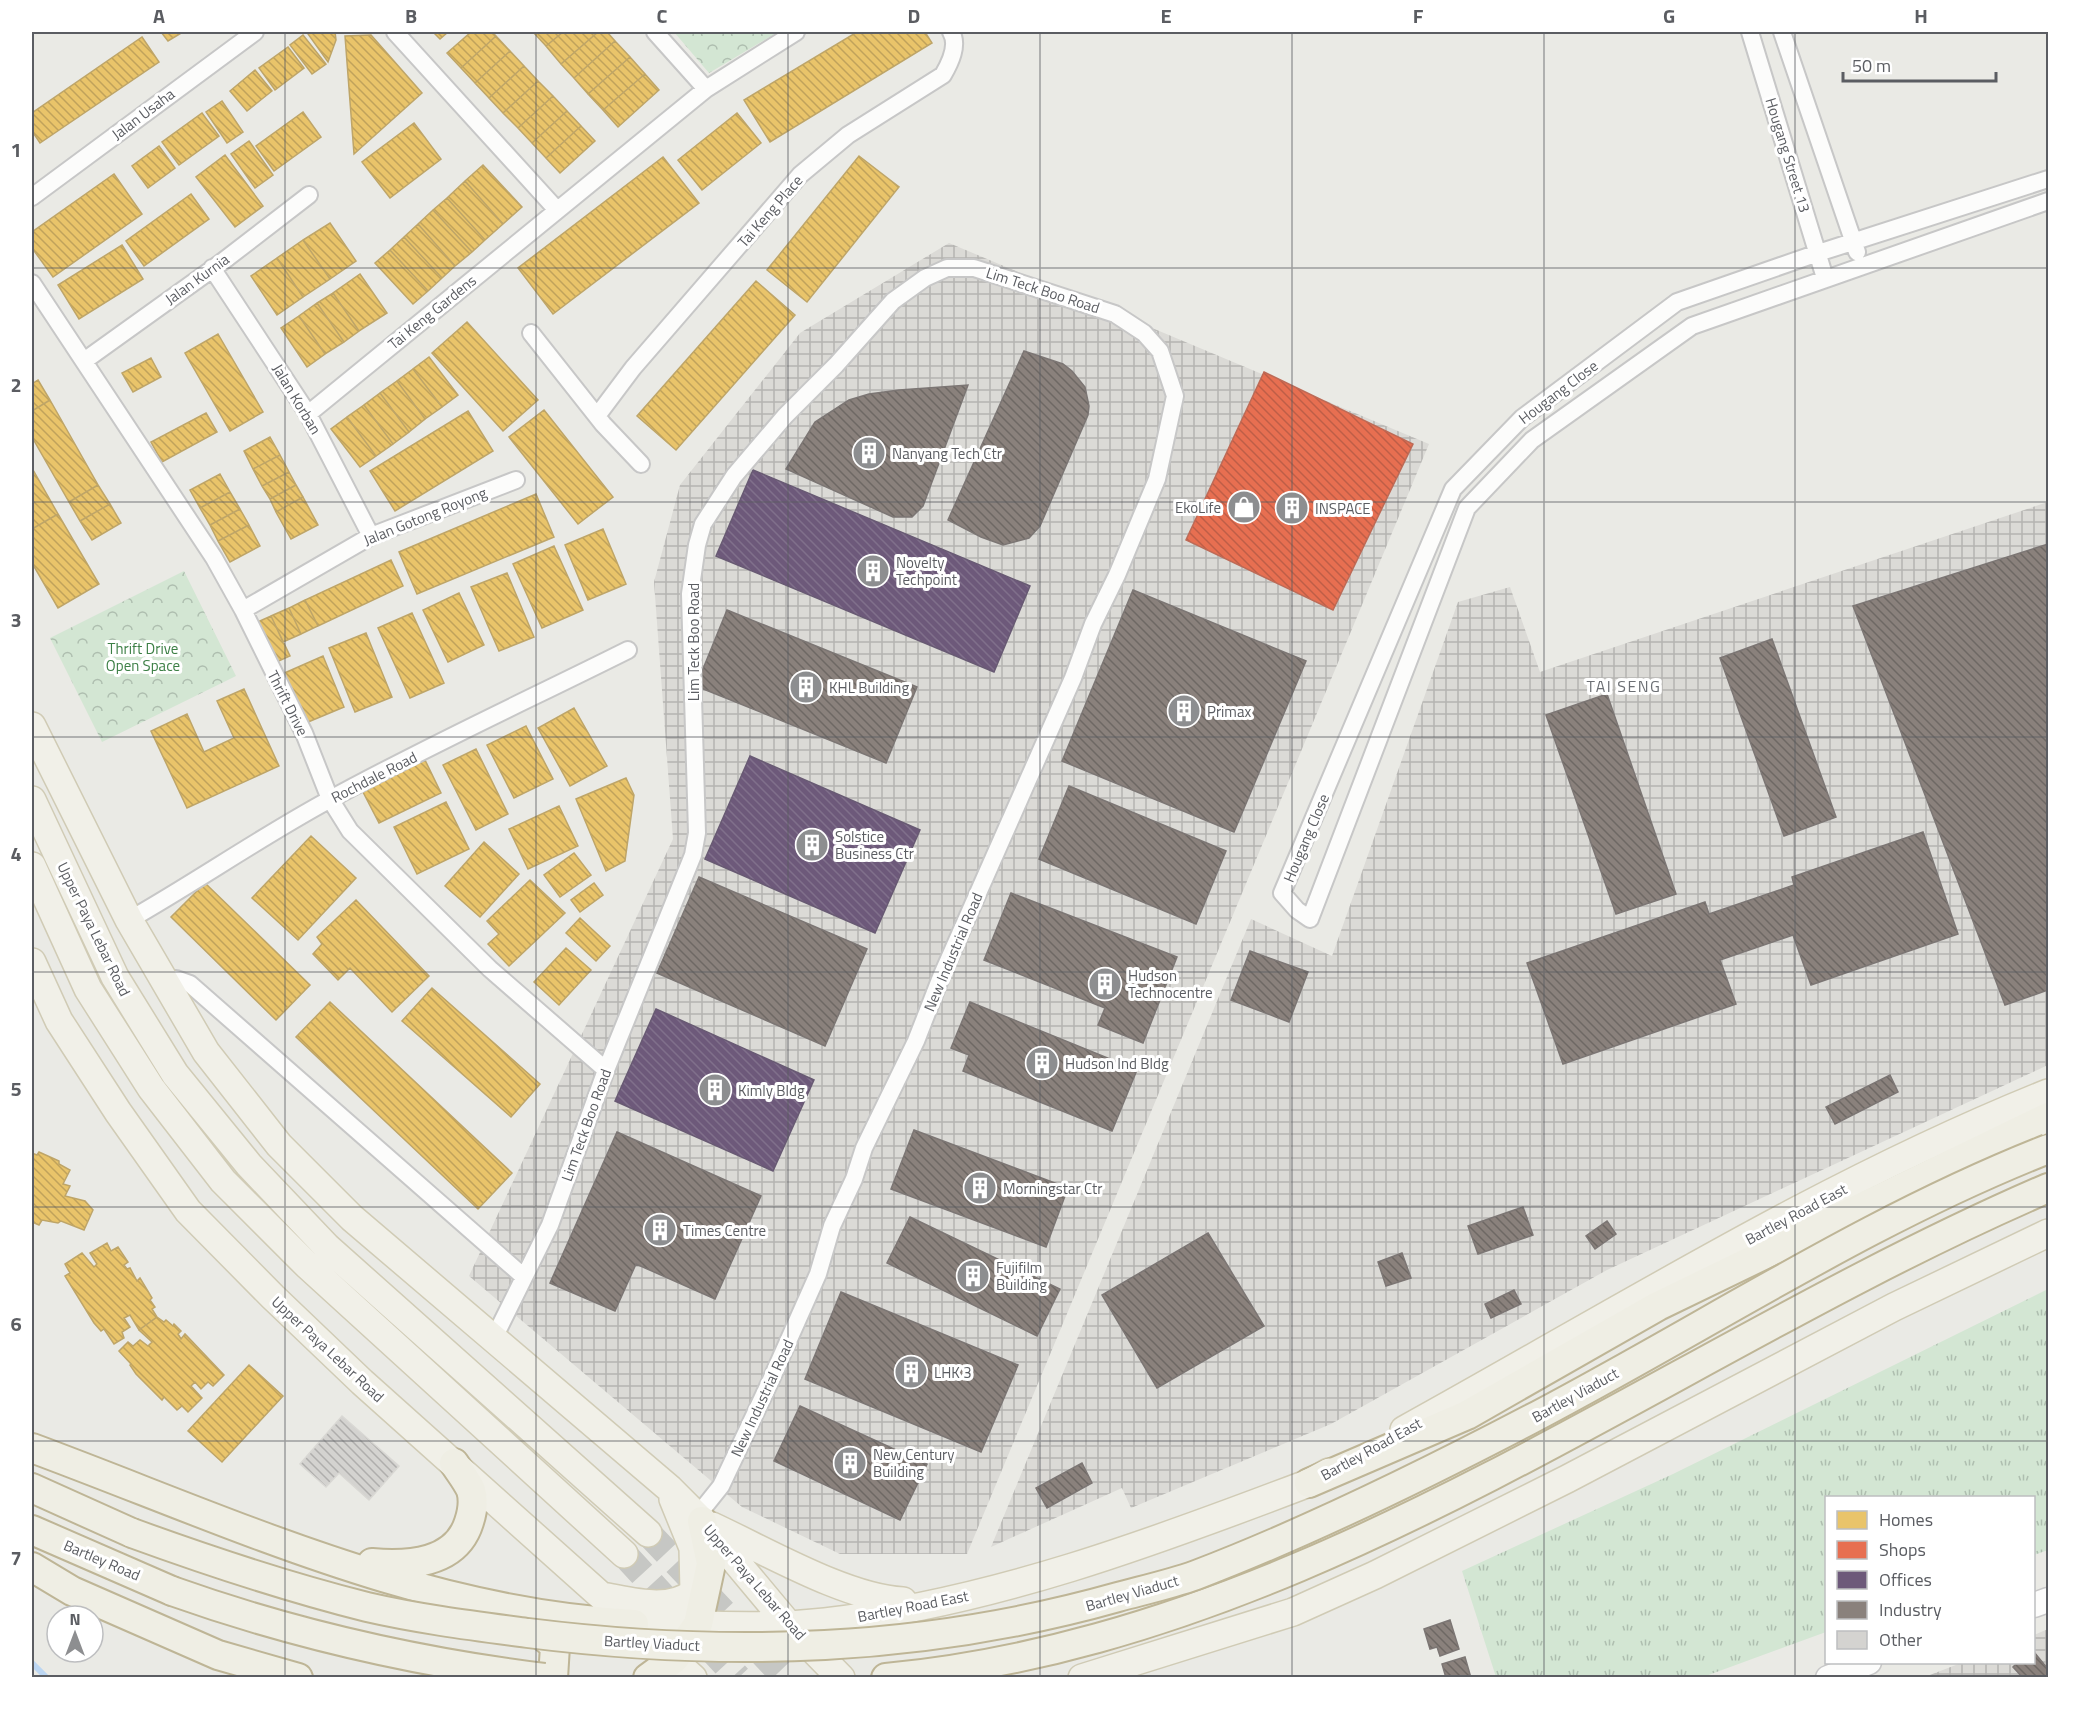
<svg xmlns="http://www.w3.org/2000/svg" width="2080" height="1709" viewBox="0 0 2080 1709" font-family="'Titillium Web',sans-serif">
<defs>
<pattern id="industrial-grid" width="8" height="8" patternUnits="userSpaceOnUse" patternTransform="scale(1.5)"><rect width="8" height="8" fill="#dbdad6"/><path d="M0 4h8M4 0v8" fill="none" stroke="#b5b4b1"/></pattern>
<pattern id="grass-tufts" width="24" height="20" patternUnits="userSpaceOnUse" patternTransform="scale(1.5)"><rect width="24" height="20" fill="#d3e6d3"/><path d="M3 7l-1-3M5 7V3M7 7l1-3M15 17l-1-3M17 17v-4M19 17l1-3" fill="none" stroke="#aebeaf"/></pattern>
<pattern id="forest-crowns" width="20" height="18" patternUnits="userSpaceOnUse" patternTransform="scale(1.5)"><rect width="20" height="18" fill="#d3e6d3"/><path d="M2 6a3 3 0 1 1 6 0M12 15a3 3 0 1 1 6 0" fill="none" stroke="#aebeaf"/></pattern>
<pattern id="homes-back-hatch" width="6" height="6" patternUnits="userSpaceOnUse" patternTransform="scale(1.5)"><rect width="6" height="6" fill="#e9c46a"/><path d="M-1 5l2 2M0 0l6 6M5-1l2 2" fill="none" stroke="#c0a25b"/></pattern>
<pattern id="shops-back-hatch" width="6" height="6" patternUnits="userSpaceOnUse" patternTransform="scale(1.5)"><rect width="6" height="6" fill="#e76f51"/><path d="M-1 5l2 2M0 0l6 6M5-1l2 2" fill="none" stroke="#be5e47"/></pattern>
<pattern id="offices-back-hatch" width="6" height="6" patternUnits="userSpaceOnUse" patternTransform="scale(1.5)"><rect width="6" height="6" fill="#6d597a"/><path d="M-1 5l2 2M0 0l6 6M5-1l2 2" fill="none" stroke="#80708b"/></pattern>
<pattern id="industry-back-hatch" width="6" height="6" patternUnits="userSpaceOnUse" patternTransform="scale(1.5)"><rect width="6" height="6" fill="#8a817c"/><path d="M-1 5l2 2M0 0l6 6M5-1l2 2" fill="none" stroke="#6e6864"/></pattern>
<pattern id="building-back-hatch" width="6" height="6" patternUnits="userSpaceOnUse" patternTransform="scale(1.5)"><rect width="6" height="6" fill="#d4d3d0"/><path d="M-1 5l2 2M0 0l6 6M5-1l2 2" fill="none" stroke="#afaeac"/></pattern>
</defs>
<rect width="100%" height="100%" fill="#eaeae5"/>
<path fill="url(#industrial-grid)" d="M949,243L1429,444L967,1554H840L742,1507L469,1276L673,839L654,582L680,485L800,333Z
M2048,502V1065L1607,1270L1331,1424L1131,1508L1122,1488L991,1547L1251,919L1332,956L1458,602L1510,587L1540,672Z
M2048,1629V1677L1922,1678L1961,1663L2034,1662V1635Z"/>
<path fill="url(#grass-tufts)" d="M2048,1289V1550L2034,1555V1498H1826V1632L1703,1677H1496L1462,1571L1673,1474Z"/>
<path fill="url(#forest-crowns)" d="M674,32H778L709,73Z
M184,571L236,676L102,742L50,638Z"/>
<path fill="url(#homes-back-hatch)" stroke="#bea568" stroke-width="1.5" d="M161,32H183L168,41Z
M311,32H335L336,40L328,62L308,34Z
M433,32H448L440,39Z
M471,32H492L496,36L461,68L447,53Z
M533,32H563L546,46Z
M563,32H598L561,64L546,46Z
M598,32H607L615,41L574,78L561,64Z
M857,32H925L932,43L770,142L744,100Z
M303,35L326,64L312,74L290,45Z
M371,35L422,93L354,154L345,36Z
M496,36L510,51L475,83L461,68Z
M142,37L159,62L40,143L32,131V113Z
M615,41L630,57L588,94L574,78Z
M288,47L304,68L275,90L259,68Z
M510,51L524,66L489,98L475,83Z
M630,57L645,74L603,110L588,94Z
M524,66L538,81L503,113L489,98Z
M255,70L272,91L247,111L230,91Z
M645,74L659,90L618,127L603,110Z
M538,81L553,96L518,128L503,113Z
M553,96L567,111L532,143L518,128Z
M222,101L243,132L227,143L206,112Z
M567,111L581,126L546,158L532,143Z
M303,112L321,137L274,171L256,146Z
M202,113L219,136L179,165L162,142Z
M737,113L761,143L702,190L678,160Z
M414,123L441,159L390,198L362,162Z
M581,126L595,141L560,173L546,158Z
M249,141L273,175L255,188L231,154Z
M159,146L175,168L148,188L132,166Z
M225,155L263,206L235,227L196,177Z
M859,156L899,187L807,302L767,270Z
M663,157L699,203L553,314L518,268Z
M483,165L522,207L503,224L465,181Z
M114,174L142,214L53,277L32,248V232Z
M465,181L503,224L485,240L447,198Z
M191,194L209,219L144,266L126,241Z
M447,198L485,240L472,252L433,210Z
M433,210L472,252L455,266L418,224Z
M330,223L356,261L330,279L303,240Z
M418,224L455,266L442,278L404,237Z
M404,237L442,278L428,291L390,250Z
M303,240L330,279L303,297L277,258Z
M122,245L143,279L79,319L58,285Z
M390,250L428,291L413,304L375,263Z
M277,258L303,297L277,315L251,276Z
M360,274L387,313L359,331L333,293Z
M756,281L795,315L676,450L637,416Z
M333,293L359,331L344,342L317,303Z
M317,303L344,342L325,354L299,316Z
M299,316L325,354L307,367L281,328Z
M467,322L538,400L503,431L432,353Z
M218,334L263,412L230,431L185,353Z
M429,357L458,395L442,407L413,369Z
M151,358L161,377L133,392L122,373Z
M413,369L442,407L425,419L397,381Z
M38,380L50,400L32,411V384Z
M397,381L425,419L409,432L380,393Z
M380,393L409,432L393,444L364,405Z
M50,400L98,485L69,502L32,437V411Z
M364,405L393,444L376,456L347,417Z
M544,410L613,497L578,524L509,437Z
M468,411L493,451L395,511L370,471Z
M206,413L217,432L162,462L151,442Z
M347,417L376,456L360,467L331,429Z
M270,437L280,455L253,469L244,451Z
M280,455L289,472L262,486L253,469Z
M32,468L58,514L32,529Z
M289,472L296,485L270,499L262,486Z
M220,474L230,492L200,508L190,490Z
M98,485L110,504L80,521L69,502Z
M296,485L303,497L276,512L270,499Z
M230,492L240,509L210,525L200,508Z
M536,494L554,537L417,594L399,552Z
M303,497L318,525L291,539L276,512Z
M110,504L121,523L92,540L80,521Z
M240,509L249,525L218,541L210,525Z
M58,514L99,584L58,608L32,563V529Z
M249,525L260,546L230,562L218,541Z
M603,529L626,584L588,600L565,545Z
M554,546L583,610L542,628L513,564Z
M391,560L403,586L318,626L305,600Z
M507,573L534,637L499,651L471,587Z
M459,593L484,645L448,662L423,610Z
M305,600L318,626L301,634L289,608Z
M289,608L301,634L283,642L271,616Z
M412,613L444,683L410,698L378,628Z
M271,616L290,656L272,664L253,624Z
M366,633L392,697L355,712L329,648Z
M323,656L344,707L301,725L280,675Z
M244,689L279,766L187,808L151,731L187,714L204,752L234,738L217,701Z
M574,708L607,766L570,786L538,728Z
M526,726L553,779L514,798L487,745Z
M476,749L508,814L476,830L443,765Z
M425,760L441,793L379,823L362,790Z
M626,778L634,795L625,861L606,871L576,799Z
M446,802L469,849L417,874L394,827Z
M559,806L578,846L528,869L509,829Z
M311,836L356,878L298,940L252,898Z
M484,842L519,874L480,917L445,886Z
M574,853L591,875L560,897L544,875Z
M530,880L565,913L509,966L488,944L499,934L487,921Z
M205,883L310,985L276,1020L171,917Z
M594,883L603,895L580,912L571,900Z
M356,900L429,976L392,1012L350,968L338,980L313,954L322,944L317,937Z
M580,918L610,946L596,961L566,933Z
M566,948L591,970L559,1005L534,982Z
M432,988L540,1084L511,1117L402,1021Z
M330,1002L512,1173L478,1209L296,1037Z
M39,1152L59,1161V1164L70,1170L63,1184L70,1186L65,1196L85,1201L93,1210L84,1230L61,1221L58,1223L42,1220L39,1225L32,1222V1153L37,1155Z
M107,1243L111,1251L118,1247L128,1262L124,1265L127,1269L130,1268L137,1281L140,1278L152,1298L150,1300L155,1307L152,1309L157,1317L139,1330L130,1315L124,1318L130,1327L122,1332L124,1338L114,1344L104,1329L101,1331L94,1323L65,1276L70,1273L65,1264L82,1253L94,1267L97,1264L90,1253Z
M157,1317L164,1322L166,1320L173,1326L174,1324L181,1331L178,1334L181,1339L185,1334L224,1375L213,1386L208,1382L201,1389L195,1382L191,1386L202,1398L188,1412L182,1406L177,1410L164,1397L162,1400L136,1374L130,1365L131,1364L119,1351L128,1342L133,1346L140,1340L148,1346L152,1342L139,1330Z
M249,1365L283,1396L222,1462L188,1431Z"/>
<path fill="url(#shops-back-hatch)" stroke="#bd6a56" stroke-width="1.5" d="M1264,372L1413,444L1333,610L1186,540Z"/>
<path fill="url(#offices-back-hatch)" stroke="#685a73" stroke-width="1.5" d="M753,470L1030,586L994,672L716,556Z
M750,756L920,830L875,933L705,859Z
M656,1009L814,1080L773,1171L615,1101Z"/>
<path fill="url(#industry-back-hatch)" stroke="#7c7674" stroke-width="1.5" d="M1024,351L1063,364L1072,371L1085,387L1089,406L1088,415L1040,526L1029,538L1003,545L981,537L948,520Z
M968,385L923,506L912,517H893L786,469L815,422L849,400L869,394L899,390Z
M2048,544V990L2005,1005L1853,606Z
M1133,590L1306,661L1234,832L1062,761Z
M727,610L917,687L886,763L696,686Z
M1772,639L1836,817L1784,836L1720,658Z
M1607,694L1676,894L1616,914L1546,715Z
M1069,786L1226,851L1196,924L1039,859Z
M1923,832L1958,934L1811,985L1793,935L1720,960L1736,1004L1563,1064L1527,963L1705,902L1709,914L1794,885L1792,877Z
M699,877L867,949L825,1046L657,973Z
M1011,893L1177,957L1143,1043L1098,1025L1105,1008L984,960Z
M1250,951L1308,972L1289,1022L1231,1000Z
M970,1002L1137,1070L1112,1131L963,1071L969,1055L951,1048Z
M1890,1075L1898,1092L1835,1124L1826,1107Z
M914,1130L1068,1188L1046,1247L891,1189Z
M617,1132L761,1196L715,1299L636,1264L615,1311L550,1283Z
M1523,1207L1533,1235L1478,1254L1468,1226Z
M910,1217L1060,1289L1037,1336L887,1263Z
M1607,1221L1616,1234L1595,1249L1586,1236Z
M1208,1233L1264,1326L1157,1388L1102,1295Z
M1402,1253L1411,1278L1386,1286L1378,1262Z
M1514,1290L1521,1304L1491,1318L1485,1304Z
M841,1292L1018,1365L981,1452L805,1379Z
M800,1406L927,1464L900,1520L774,1461Z
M1082,1463L1092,1483L1047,1508L1036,1488Z
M1450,1620L1459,1649L1440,1656L1437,1647L1430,1649L1424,1629Z
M2034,1652L2048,1669V1674L2044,1678H2023L2013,1667L2018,1662H2034Z
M1465,1657L1471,1678H1446L1442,1664Z"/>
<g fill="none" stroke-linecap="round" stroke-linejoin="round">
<path stroke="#bcd6f2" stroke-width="6" d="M32,1663L47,1678"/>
</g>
<path fill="url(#building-back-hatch)" stroke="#d9d8d4" stroke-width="1.5" d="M342,1416L399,1466L369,1500L339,1473L326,1487L300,1464Z"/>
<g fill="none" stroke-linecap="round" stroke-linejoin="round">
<path stroke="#c6c7c4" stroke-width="27" stroke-dasharray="27 14" stroke-linecap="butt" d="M648,1533L786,1678
M624,1554L738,1678"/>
<g stroke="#c7c7c7" stroke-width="20">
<path id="minor" d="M395,32L557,210
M655,32L706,89
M1750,32L1825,278
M1782,32L1857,252
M2048,179L1818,253L1677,302L1522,418L1453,489L1282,893L1297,910L1310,919L1467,508L1532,440L1692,326L2048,201
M32,197L255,32
M212,268L308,414L371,536
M32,283L214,558L243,610L304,733L330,799L350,831L490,969L606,1070
M531,333L603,424L641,464
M84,361L222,262L309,195
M308,414L706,89L796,32
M597,416L633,368L800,175L848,135L943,75C950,63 959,45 951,32
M243,610L371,536L516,480
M129,920C196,882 259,838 327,801C425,747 528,700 628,650
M163,979H176L190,984L524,1277
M494,1338L550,1225L606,1070L693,855L697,833L690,594L697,545L703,524L734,476L785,416L836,365L893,301L925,278L947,268H974L1115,314L1144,333L1160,351L1175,396L1157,479L1117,575L1093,624L1073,678L941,977L916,1041L864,1148L854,1179L832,1226L818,1274L770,1382L721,1486L697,1516"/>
</g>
<g stroke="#c8c8c8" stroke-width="27">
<path id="secondary" d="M2034,1605L2048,1600
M1828,1678L1869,1662"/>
</g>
<g stroke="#d0cbb5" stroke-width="30">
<path id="primary" d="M32,726L129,920L206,1052L279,1145L352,1218L670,1489L702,1521L788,1624L841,1678
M32,800L115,977L175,1074L249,1165L327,1247L648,1533
M32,866L88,989L151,1088L223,1181L307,1265L624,1554
M32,962L59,1021L118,1112L188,1211L273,1297L362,1382L693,1678
M1404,1430C1616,1313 1823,1183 2048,1093
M712,1526C766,1551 846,1598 903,1601
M602,1596C631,1601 669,1613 694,1592L693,1548L673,1499
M634,1624C697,1624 763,1629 825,1622C993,1602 1152,1543 1309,1483L1329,1472
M1082,1678L1293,1612L1375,1575L1567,1479L1894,1307L2048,1233"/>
</g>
<g stroke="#beb596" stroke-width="32">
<path id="trunk" d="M32,1448C229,1521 421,1613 634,1624
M1309,1483L1467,1415L1658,1306L2048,1117
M32,1488L132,1533
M32,1530L172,1591
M372,1563C408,1566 456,1564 469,1522C472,1513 474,1500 471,1490C467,1481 459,1471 454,1463
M32,1567L72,1591L218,1655L298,1678
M528,1623L555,1646L553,1678
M648,1678L674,1659L698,1624L711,1564L702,1521
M886,1678C1318,1636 1662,1354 2048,1188"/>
</g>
<use href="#minor" stroke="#fcfcfb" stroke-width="16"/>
<use href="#secondary" stroke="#fcfcfb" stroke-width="24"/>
<use href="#primary" stroke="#f1f0e8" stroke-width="27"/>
<use href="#trunk" stroke="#efeee4" stroke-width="28"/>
<g stroke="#beb596" stroke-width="32" stroke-linecap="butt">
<path id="trunk-bridge" d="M132,1533C209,1561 287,1587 367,1607C419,1619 475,1626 528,1633C728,1658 923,1652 1118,1597C1144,1590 1171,1584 1196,1575C1309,1532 1424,1475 1531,1419C1703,1329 1867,1220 2048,1149
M172,1591C293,1634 416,1662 544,1678"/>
</g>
<use href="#trunk-bridge" stroke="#efeee4" stroke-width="28"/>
</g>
<path fill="none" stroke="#5b5d62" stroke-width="1.5" stroke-opacity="0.55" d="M285,32V1678M536,32V1678M788,32V1678M1040,32V1678M1292,32V1678M1544,32V1678M1795,32V1678M32,268H2048M32,502H2048M32,737H2048M32,972H2048M32,1207H2048M32,1441H2048"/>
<defs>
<g id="building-disc" transform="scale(1.725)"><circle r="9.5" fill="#8d8e90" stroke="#fff"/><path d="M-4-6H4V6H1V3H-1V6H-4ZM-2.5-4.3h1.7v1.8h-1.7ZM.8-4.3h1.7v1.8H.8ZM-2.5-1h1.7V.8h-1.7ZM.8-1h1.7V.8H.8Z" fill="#fff"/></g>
<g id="shop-disc" transform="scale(1.725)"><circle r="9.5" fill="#8d8e90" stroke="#fff"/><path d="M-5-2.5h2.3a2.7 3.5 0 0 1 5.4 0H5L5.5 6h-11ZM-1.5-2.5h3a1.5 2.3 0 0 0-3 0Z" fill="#fff"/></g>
</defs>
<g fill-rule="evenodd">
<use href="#building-disc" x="869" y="453"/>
<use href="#shop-disc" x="1244" y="507"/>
<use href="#building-disc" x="1292" y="508"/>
<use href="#building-disc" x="873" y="571"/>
<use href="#building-disc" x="806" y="687"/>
<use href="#building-disc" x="1184" y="711"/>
<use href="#building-disc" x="812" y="845"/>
<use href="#building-disc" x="1105" y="984"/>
<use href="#building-disc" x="1042" y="1063"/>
<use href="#building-disc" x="715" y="1090"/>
<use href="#building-disc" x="980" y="1188"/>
<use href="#building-disc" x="660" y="1230"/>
<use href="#building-disc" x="973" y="1276"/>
<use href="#building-disc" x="911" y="1372"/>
<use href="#building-disc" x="850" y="1463"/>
</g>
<g text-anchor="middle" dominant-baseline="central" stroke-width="6" stroke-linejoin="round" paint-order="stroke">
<g font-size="15" fill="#5b5d62" stroke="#fff">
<text transform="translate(143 114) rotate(-37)">Jalan Usaha</text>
<text transform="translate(1788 155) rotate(73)">Hougang Street 13</text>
<text transform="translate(770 211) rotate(-49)">Tai Keng Place</text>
<text transform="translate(197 279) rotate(-36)">Jalan Kurnia</text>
<text transform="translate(1043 290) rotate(18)">Lim Teck Boo Road</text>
<text transform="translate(432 312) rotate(-39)">Tai Keng Gardens</text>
<text transform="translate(1558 392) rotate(-37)">Hougang Close</text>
<text transform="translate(297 399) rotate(59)">Jalan Korban</text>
<text transform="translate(425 516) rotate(-22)">Jalan Gotong Royong</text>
<text transform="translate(693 642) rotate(-90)">Lim Teck Boo Road</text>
<text transform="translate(288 703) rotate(63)">Thrift Drive</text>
<text transform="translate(374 777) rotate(-27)">Rochdale Road</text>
<text transform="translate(1306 838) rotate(-67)">Hougang Close</text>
<text transform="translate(94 929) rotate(64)">Upper Paya Lebar Road</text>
<text transform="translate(953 952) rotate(-67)">New Industrial Road</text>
<text transform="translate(586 1125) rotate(-70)">Lim Teck Boo Road</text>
<text transform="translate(1796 1214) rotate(-28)">Bartley Road East</text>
<text transform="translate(328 1349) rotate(43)">Upper Paya Lebar Road</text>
<text transform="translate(1575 1395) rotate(-29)">Bartley Viaduct</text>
<text transform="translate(762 1398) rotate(-65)">New Industrial Road</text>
<text transform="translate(1371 1449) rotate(-29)">Bartley Road East</text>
<text transform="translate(102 1560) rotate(23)">Bartley Road</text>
<text transform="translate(755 1582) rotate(49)">Upper Paya Lebar Road</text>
<text transform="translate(1132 1593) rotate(-16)">Bartley Viaduct</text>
<text transform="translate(913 1606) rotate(-11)">Bartley Road East</text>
<text transform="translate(652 1643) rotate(3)">Bartley Viaduct</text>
</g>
<g font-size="15" fill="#5b5d62" stroke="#fff" text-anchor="start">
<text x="892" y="453">Nanyang Tech Ctr</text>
<text x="1221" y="507" text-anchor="end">EkoLife</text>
<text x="1315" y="508">INSPACE</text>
<text x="896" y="562">Novelty<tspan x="896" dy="17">Techpoint</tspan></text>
<text x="829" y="687">KHL Building</text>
<text x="1207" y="711">Primax</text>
<text x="835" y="836">Solstice<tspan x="835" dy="17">Business Ctr</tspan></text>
<text x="1128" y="975">Hudson<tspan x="1128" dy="17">Technocentre</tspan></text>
<text x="1065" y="1063">Hudson Ind Bldg</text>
<text x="738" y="1090">Kimly Bldg</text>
<text x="1003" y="1188">Morningstar Ctr</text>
<text x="683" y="1230">Times Centre</text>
<text x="996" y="1267">Fujifilm<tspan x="996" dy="17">Building</tspan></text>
<text x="934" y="1372">LHK 3</text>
<text x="873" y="1454">New Century<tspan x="873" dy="17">Building</tspan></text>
</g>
<g font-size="15" fill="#3c7f45" stroke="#fff">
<text x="143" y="648">Thrift Drive<tspan x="143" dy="17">Open Space</tspan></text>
</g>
<g font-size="16" letter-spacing="1.5" fill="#6c6f74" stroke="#fff">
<text x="1624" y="686">TAI SENG</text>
</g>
</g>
<rect width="2080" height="1709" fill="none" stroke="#ffffff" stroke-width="66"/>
<rect x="1825" y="1496" width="210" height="168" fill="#ffffff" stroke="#bdbec0" stroke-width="1.5"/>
<rect x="1837" y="1511" width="30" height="18" fill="#e9c46a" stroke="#bdbec0" stroke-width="1.5"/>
<text x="1879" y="1526" font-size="18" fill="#5b5d62">Homes</text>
<rect x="1837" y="1541" width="30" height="18" fill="#e76f51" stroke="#bdbec0" stroke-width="1.5"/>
<text x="1879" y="1556" font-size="18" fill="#5b5d62">Shops</text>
<rect x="1837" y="1571" width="30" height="18" fill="#6d597a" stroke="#bdbec0" stroke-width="1.5"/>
<text x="1879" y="1586" font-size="18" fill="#5b5d62">Offices</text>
<rect x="1837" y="1601" width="30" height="18" fill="#8a817c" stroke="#bdbec0" stroke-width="1.5"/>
<text x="1879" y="1616" font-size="18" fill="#5b5d62">Industry</text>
<rect x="1837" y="1631" width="30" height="18" fill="#d4d3d0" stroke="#bdbec0" stroke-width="1.5"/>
<text x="1879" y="1646" font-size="18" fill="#5b5d62">Other</text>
<g transform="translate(75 1634)"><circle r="28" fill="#ffffff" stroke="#bdbec0" stroke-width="1.5"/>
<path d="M0-4.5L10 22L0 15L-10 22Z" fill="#8d8e90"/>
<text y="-9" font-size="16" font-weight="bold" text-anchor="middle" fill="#5b5d62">N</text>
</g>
<path d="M1843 72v9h153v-9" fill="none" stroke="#5b5d62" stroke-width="3"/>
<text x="1852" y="72" font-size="18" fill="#5b5d62" stroke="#ffffff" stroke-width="4.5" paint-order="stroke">50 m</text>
<rect x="33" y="33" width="2014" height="1643" fill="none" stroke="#5b5d62" stroke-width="2"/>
<g font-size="20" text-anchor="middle" font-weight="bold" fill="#5b5d62">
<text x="159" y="23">A</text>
<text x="411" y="23">B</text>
<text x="662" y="23">C</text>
<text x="914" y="23">D</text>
<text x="1166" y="23">E</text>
<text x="1418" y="23">F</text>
<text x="1669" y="23">G</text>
<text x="1921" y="23">H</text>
<text x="16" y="157">1</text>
<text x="16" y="392">2</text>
<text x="16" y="627">3</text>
<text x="16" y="861">4</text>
<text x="16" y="1096">5</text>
<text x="16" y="1331">6</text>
<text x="16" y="1565">7</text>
</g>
</svg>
